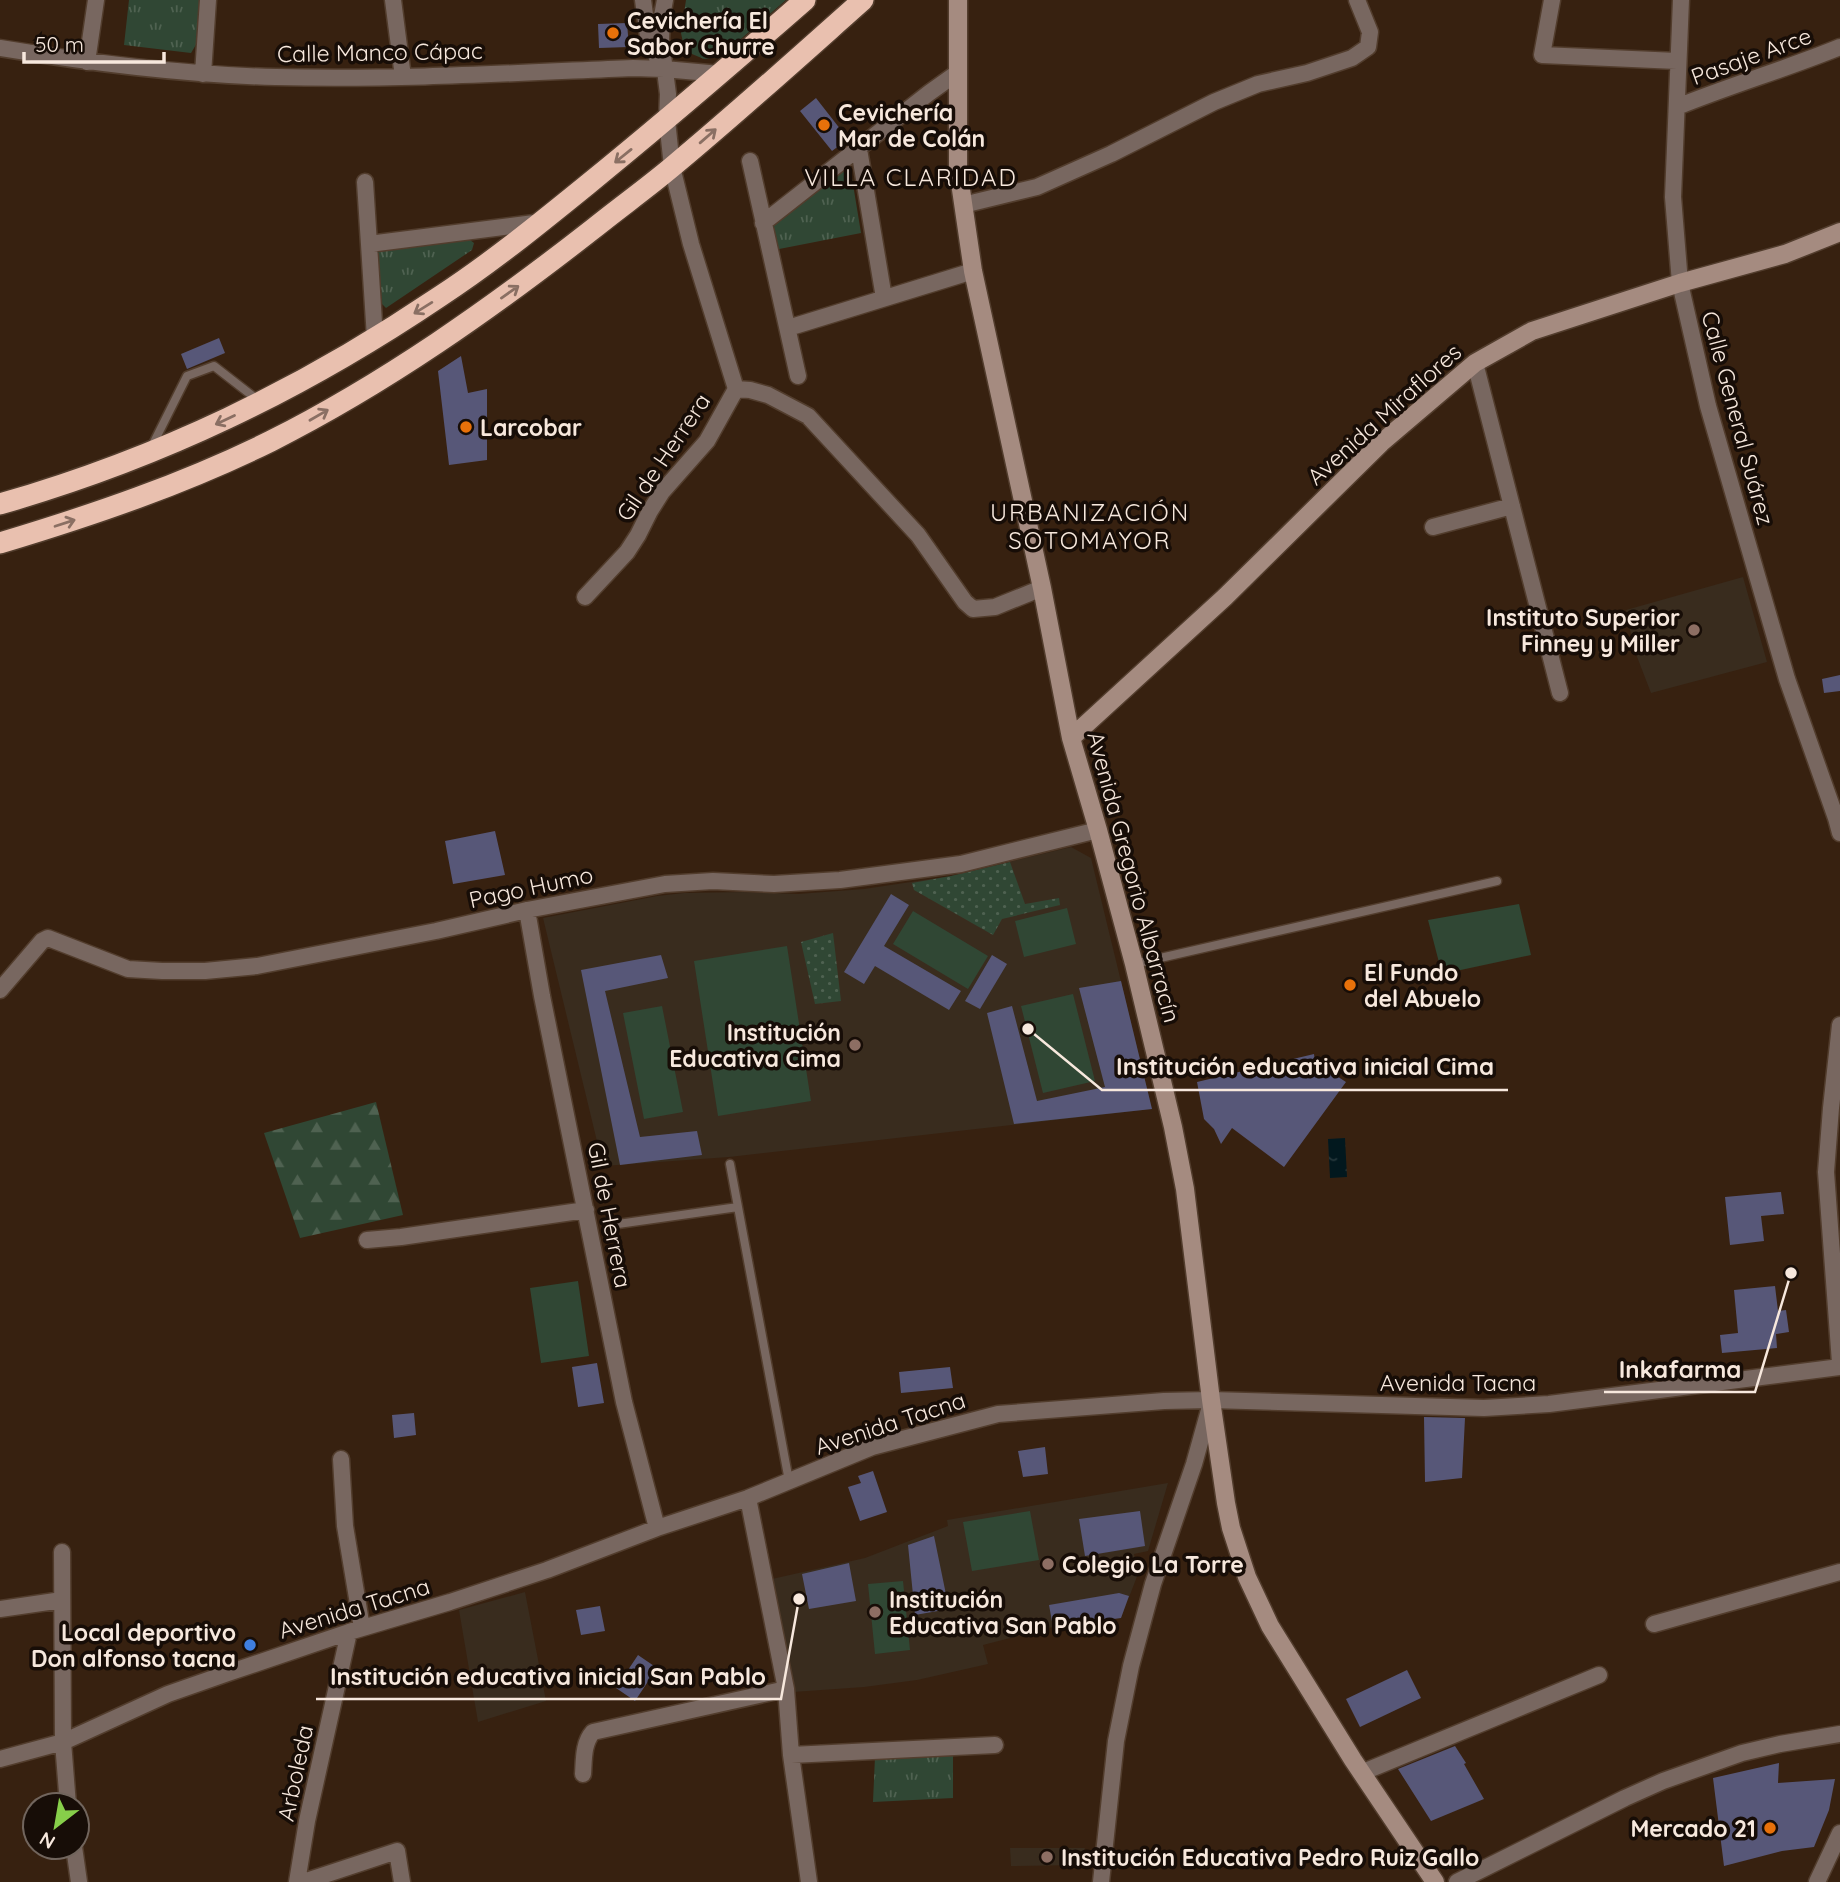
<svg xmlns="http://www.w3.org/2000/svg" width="1840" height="1882" viewBox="0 0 1840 1882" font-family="Quicksand,sans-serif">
<defs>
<pattern id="grass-dots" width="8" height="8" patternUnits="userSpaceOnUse" patternTransform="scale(1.75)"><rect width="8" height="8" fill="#304734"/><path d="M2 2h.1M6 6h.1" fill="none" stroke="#4f6251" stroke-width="1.8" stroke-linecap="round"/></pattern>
<pattern id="forest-firs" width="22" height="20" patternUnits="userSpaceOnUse" patternTransform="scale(1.75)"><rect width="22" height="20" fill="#304734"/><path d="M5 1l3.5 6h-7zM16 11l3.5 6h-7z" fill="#4f6251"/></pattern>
<pattern id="park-tufts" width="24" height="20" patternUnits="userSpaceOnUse" patternTransform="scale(1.75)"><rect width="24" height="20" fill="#304734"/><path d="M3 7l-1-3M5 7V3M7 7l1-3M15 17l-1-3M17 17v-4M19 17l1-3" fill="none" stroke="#4f6251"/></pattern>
<pattern id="water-ripples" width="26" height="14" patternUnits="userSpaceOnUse" patternTransform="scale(1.75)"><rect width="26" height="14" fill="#02181e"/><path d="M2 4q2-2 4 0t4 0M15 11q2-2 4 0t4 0" fill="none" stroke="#283a3e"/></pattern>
</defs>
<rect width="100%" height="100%" fill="#372110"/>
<path fill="#392c1e" d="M1743,577L1767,662L1651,693L1634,649L1626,610Z
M1071,847L1091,858L1152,1109L729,1157L603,1166L543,918L657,896L684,893L744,892L798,894L864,889L951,876Z
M1168,1483L1148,1551L1134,1554L1138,1574L1121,1618L1053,1627L983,1645L988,1664L917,1680L864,1687L793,1692L772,1579L865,1558L948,1526L947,1520Z
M525,1592L546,1701L478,1722L459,1610Z
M1010,1848H1085L1081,1865L1011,1866Z"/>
<path fill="url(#grass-dots)" d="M1010,862L1025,904L1059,898L1060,905L1002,919L993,935L914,890L912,883L951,876Z
M833,933L841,1001L815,1004L801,942Z"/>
<path fill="url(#forest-firs)" d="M376,1102L403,1215L300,1238L264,1133Z"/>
<path fill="url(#park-tufts)" d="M129,0H200L197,43L191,53L124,45Z
M686,0H786L720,57L704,59L692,54L684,47L681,33Z
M849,160L861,233L774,250L768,225Z
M466,237L474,243L472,250L386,308L382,304L377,253L382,247Z
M953,1754V1798L873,1802L875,1757Z"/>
<path fill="#304734" d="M1519,904L1531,955L1442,974L1428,920Z
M1067,908L1076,944L1024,957L1015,921Z
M913,911L988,956L968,989L893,944Z
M787,946L811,1101L718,1116L694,961Z
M1073,994L1095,1081L1043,1093L1021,1006Z
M662,1006L683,1112L644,1119L623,1013Z
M578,1281L589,1356L541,1363L530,1288Z
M1030,1511L1039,1560L972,1571L963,1522Z
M903,1581L910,1650L875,1654L868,1584Z"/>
<path fill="url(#water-ripples)" d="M1345,1138L1347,1177L1330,1178L1328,1139Z"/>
<path fill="#575778" d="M627,23L629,47L599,48L598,24Z
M816,98L848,139L832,151L800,111Z
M219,338L225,353L187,369L181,354Z
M461,356L468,393L487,389V460L449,465L438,371Z
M1840,675V691L1824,693L1822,679Z
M495,831L505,875L453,884L445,841Z
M891,894L909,905L884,946L961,991L949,1010L875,966L864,984L844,972Z
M661,955L668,978L605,991L640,1137L697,1131L702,1155L620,1165L581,970Z
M992,955L1007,964L980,1009L965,1001Z
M1121,981L1152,1109L1014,1124L987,1013L1012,1006L1037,1101L1105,1087L1079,988Z
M1314,1054L1315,1062L1346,1082L1284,1167L1232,1128L1221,1144L1214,1129L1204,1119L1197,1082Z
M1781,1192L1784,1214L1761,1216L1764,1241L1730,1245L1725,1197Z
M1775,1286L1778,1311L1786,1310L1789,1332L1776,1334L1777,1348L1722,1353L1720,1335L1738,1333L1734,1290Z
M597,1363L604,1403L578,1407L572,1367Z
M950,1367L953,1388L901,1393L899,1372Z
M414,1413L416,1435L394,1438L392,1415Z
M1424,1417L1465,1418L1462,1478L1425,1482Z
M1045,1447L1048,1474L1023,1477L1018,1451Z
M873,1471L887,1512L860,1521L848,1487L861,1483L858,1476Z
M1140,1511L1145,1546L1085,1556L1079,1519Z
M934,1536L949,1609L915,1615L908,1545Z
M849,1563L856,1601L809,1609L802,1574Z
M1119,1593L1129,1596L1121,1618L1053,1627L1049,1605Z
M600,1606L605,1631L581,1635L576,1610Z
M638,1655L657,1668L635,1701L616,1688Z
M1407,1670L1421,1698L1360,1727L1346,1699Z
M1455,1746L1466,1763L1464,1764L1484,1799L1431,1821L1398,1769Z
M1779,1763L1778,1783L1835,1779L1829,1810L1814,1847L1782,1851L1724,1866L1713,1778Z"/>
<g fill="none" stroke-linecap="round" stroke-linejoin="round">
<g stroke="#523d2d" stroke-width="11">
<path id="lane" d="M151,448L187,376L214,366L259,401
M1134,964L1497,881
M730,1164L789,1481
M618,1224L738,1207"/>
</g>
<g stroke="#523d2d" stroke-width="19">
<path id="street" d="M393,0L403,77
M643,0L649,44L661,64
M1552,0L1542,55L1677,61
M1681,0L1673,197L1680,283L1708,406L1787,679L1836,818L1840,833
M0,48C91,63 183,75 276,77C395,80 514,73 633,68L664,69L720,74
M87,62L96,0
M203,74L208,0
M1677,107C1731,85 1786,69 1840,47
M859,149L884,298
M750,161L798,376
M365,182L375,338
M963,205L1037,187L1111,154L1214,102L1258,84L1307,73L1352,58L1368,47L1370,32L1357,0
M763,223L929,93L957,73
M369,244L542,222
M788,328L973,271
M1475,363L1560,693
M736,389L750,390L768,395L808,416L918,535L965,602L973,609L995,607L1042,588
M1433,527L1512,506
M585,597L627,552L638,535L650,511L662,492L707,441L736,389L691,244L672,167L667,120L668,94L661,40L662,16L665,0
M527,910L542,996L624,1402L657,1528
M0,990L42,941L48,938L128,969L162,971H205L257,966L436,931L527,910L665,884L713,881L774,884L840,880L961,864L1098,830
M1840,1025L1831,1108L1826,1172L1840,1363
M367,1240L401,1237L586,1210
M341,1459L345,1526L362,1628
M748,1498L786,1689L791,1755L809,1882
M62,1552L63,1742L68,1805
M0,1609L62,1600
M1654,1624L1840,1572
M791,1755L995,1745
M0,1759L63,1742L168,1694L228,1673L349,1632L450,1602L547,1570L657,1528L748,1498L872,1447L998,1414L1164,1401L1211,1400L1484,1408L1549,1404L1840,1367
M1361,1773L1599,1675
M583,1774C584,1760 583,1743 593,1732L786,1689
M74,1847L79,1882
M297,1882L307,1821L349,1632
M303,1882L397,1851L402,1882
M1101,1882L1116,1741L1131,1666L1153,1584L1194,1464L1211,1403
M1457,1882L1625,1798L1663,1781L1742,1753L1780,1744L1840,1734
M1817,1882L1840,1833"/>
</g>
<g stroke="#523d2d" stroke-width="21">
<path id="secondary" d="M958,0V169L973,271L1042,588L1071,738L1098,830L1134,964L1173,1127L1185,1189L1211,1400L1226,1503L1231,1528L1247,1577L1270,1626L1353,1760L1435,1882
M1071,738L1225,597L1381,443L1475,363L1532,331L1680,283L1785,254L1840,232"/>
</g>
<g stroke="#523d2d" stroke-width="24">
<path id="highway" d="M0,504C160,458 301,390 439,297C491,263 539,224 587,185C661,125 733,63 805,0
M0,543C93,515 184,484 271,441C386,383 492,308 593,229C619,208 647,188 672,167C737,113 800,56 863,0"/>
</g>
<use href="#lane" stroke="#786760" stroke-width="8"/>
<use href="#street" stroke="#786760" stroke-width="16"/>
<use href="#secondary" stroke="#a58b80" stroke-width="18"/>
<use href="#highway" stroke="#e9c0af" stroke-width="21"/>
</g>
<defs><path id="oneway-shaft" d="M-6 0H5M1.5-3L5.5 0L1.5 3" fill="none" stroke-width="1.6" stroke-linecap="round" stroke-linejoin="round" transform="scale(1.75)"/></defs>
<g stroke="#8a6f63">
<use href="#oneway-shaft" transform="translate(708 136) rotate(-41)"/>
<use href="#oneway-shaft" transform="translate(623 156) rotate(141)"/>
<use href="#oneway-shaft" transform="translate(510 292) rotate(-35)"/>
<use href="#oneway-shaft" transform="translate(423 308) rotate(148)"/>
<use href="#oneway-shaft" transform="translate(319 415) rotate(-30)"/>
<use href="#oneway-shaft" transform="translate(225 420) rotate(155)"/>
<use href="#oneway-shaft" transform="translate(65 523) rotate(-18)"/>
</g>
<g fill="#e8710a" stroke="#170d07" stroke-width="2.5">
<circle cx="613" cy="33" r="7"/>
<circle cx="824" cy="125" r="7"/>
<circle cx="466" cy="427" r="7"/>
<circle cx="1350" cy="985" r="7"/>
<circle cx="1770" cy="1828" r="7"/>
</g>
<g fill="#8d6e63" stroke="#170d07" stroke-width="2.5">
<circle cx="1694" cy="630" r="7"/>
<circle cx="855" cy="1045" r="7"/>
<circle cx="1048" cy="1564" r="7"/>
<circle cx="875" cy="1612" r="7"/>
<circle cx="1047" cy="1857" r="7"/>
</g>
<circle fill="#3f7fe0" stroke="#170d07" stroke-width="2.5" cx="250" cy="1645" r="7"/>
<g text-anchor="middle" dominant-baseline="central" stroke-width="7" stroke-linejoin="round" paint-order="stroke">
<g font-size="23" font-weight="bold" fill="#f7e8dd" stroke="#170d07" text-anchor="start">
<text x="627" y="20">Cevichería El<tspan x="627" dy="26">Sabor Churre</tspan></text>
<text x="838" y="112">Cevichería<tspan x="838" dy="26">Mar de Colán</tspan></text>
<text x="480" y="427">Larcobar</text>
<text x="1680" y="617" text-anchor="end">Instituto Superior<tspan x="1680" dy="26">Finney y Miller</tspan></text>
<text x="1364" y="972">El Fundo<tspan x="1364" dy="26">del Abuelo</tspan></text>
<text x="841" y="1032" text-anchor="end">Institución<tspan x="841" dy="26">Educativa Cima</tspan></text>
<text x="1062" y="1564">Colegio La Torre</text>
<text x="889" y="1599">Institución<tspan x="889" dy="26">Educativa San Pablo</tspan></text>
<text x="236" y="1632" text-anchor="end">Local deportivo<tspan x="236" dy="26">Don alfonso tacna</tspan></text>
<text x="1756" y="1828" text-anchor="end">Mercado 21</text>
<text x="1061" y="1857">Institución Educativa Pedro Ruiz Gallo</text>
</g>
<g font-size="23" fill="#f7e8dd" stroke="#170d07">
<text transform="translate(380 52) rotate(-1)">Calle Manco Cápac</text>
<text transform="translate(1751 56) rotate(-20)">Pasaje Arce</text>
<text transform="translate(1384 414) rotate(-42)">Avenida Miraflores</text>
<text transform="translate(1738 418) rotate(75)">Calle General Suárez</text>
<text transform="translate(663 457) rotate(-56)">Gil de Herrera</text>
<text transform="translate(1134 877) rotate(75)">Avenida Gregorio Albarracín</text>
<text transform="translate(531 887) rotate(-12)">Pago Humo</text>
<text transform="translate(610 1215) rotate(79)">Gil de Herrera</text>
<text x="1458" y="1382">Avenida Tacna</text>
<text transform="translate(890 1423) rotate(-18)">Avenida Tacna</text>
<text transform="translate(354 1608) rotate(-17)">Avenida Tacna</text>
<text transform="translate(295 1773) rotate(-78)">Arboleda</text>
</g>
<g font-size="24" letter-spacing="2" fill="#f7e8dd" stroke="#170d07">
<text x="911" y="177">VILLA CLARIDAD</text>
<text x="1090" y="512">URBANIZACIÓN<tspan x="1090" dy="28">SOTOMAYOR</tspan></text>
</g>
</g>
<path fill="none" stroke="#f7e8dd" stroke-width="2.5" d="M1028 1029L1102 1090H1508M1791 1273L1755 1392H1604M799 1599L781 1699H316"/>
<g fill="#f7e8dd" stroke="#170d07" stroke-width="2.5">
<circle cx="1028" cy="1029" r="7"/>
<circle cx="1791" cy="1273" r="7"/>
<circle cx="799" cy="1599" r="7"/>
</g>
<g font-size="24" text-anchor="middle" font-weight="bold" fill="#f7e8dd" stroke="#170d07" stroke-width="7" stroke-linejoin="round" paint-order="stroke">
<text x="1305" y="1075">Institución educativa inicial Cima</text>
<text x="1680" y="1378">Inkafarma</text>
<text x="548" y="1685">Institución educativa inicial San Pablo</text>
</g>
<g transform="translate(56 1826) rotate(211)"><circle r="33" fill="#170d07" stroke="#71655d" stroke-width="2"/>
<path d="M0-5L12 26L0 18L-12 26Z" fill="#87cf4a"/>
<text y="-10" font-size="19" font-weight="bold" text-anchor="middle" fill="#f7e8dd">N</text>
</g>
<path d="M24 52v10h140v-10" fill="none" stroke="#f7e8dd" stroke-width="3.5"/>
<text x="35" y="52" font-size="21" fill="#f7e8dd" stroke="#170d07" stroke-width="5" paint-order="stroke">50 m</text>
</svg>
